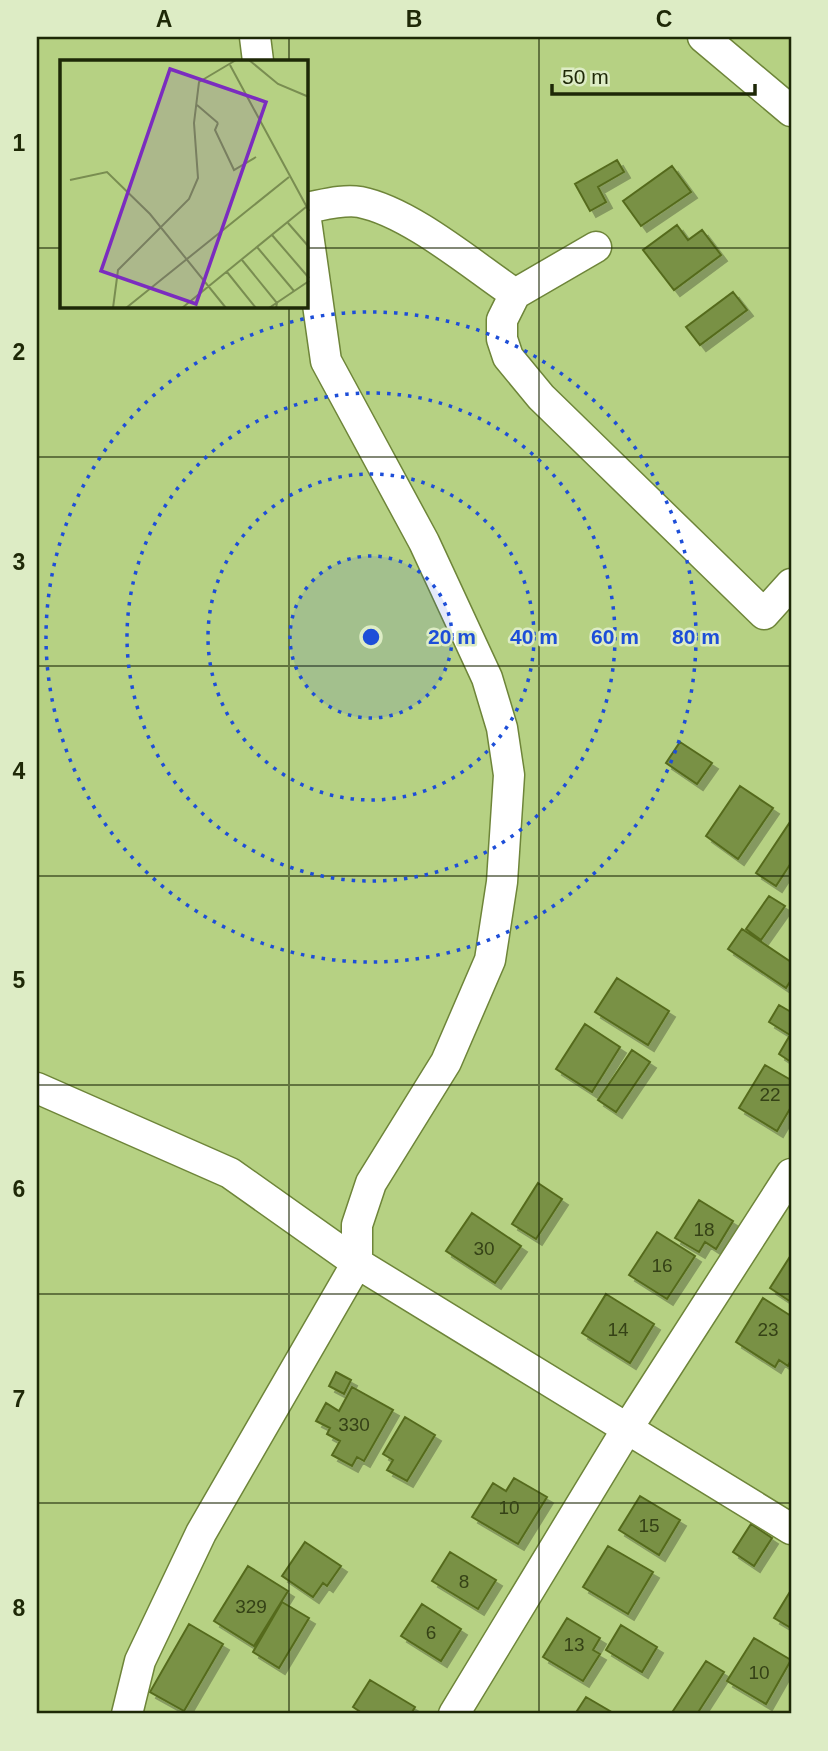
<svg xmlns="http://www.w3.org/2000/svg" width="828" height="1751" viewBox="0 0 828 1751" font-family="Helvetica,sans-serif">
<defs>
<filter id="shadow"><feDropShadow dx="6" dy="6" stdDeviation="0" flood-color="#0004"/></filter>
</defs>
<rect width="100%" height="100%" fill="#b6d183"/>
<path fill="#799145" stroke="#556b1d" stroke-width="2" filter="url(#shadow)" d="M617,160L624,172L598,187L606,202L590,211L575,184Z
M672,166L691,192L641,226L623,201Z
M677,225L688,240L702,230L721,255L674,290L643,250Z
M733,292L747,310L700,345L686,327Z
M680,742L712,763L697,784L666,763Z
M740,786L773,808L738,859L706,836Z
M790,822L791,863L776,886L756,873Z
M769,896L785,906L761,940L746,929Z
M742,929L791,962V980L786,988L728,949Z
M617,978L669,1011L648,1045L595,1012Z
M779,1005L791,1012V1062L779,1054L790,1035L769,1022Z
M585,1024L620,1047L592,1092L556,1069Z
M632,1050L650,1062L616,1112L598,1100Z
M765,1065L791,1080V1107L777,1131L739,1108Z
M538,1183L562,1199L536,1239L512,1224Z
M699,1200L733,1221L716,1249L705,1242L699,1252L675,1238Z
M472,1213L521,1246L495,1283L446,1251Z
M657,1232L695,1256L667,1299L629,1275Z
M791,1255V1302L770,1288Z
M606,1294L654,1324L630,1363L582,1333Z
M763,1298L791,1316V1360L788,1366L779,1360L775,1367L736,1342Z
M336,1372L351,1380L344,1394L329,1386Z
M352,1387L393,1410L364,1461L357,1457L352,1466L332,1455L340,1441L327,1434L330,1428L316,1421L326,1403L339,1411Z
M405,1417L435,1435L407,1481L387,1470L393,1460L383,1454Z
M514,1478L547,1497L518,1544L472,1517L493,1483L506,1491Z
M640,1496L680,1520L659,1555L619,1530Z
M751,1524L772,1538L754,1566L733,1552Z
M305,1542L341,1566L327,1586L323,1583L313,1597L282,1576Z
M608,1546L653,1572L628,1614L583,1587Z
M450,1552L496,1580L478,1609L432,1581Z
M248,1566L288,1591L254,1646L214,1621Z
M791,1590V1628L774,1618Z
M282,1602L309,1618L279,1668L253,1652Z
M422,1604L461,1629L441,1661L401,1636Z
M567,1618L600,1638L593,1650L600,1654L583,1681L543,1657Z
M189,1624L223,1644L184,1711L150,1692Z
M621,1625L657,1647L642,1672L606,1650Z
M754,1638L791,1660L766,1704L727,1681Z
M706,1661L724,1672L697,1714H671Z
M370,1680L415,1707L411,1714H357L359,1711L353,1707Z
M586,1697L615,1714H575Z"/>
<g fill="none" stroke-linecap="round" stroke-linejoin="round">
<g stroke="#6e8539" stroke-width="33">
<path id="minor" d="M255,37L258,61
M703,37L791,111
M306,208C323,205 343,199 360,202C410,212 472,265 515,294
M596,247L515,294L502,320V339L508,357L541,397L764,614L791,584
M37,1088L230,1173L357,1263L791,1529
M127,1714L140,1661L201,1533L357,1263V1225L371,1183L446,1062L490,960L502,882L509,775L502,728L487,678L424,542L326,361L306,220
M454,1714L627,1429L791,1174"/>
</g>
<use href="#minor" stroke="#fff" stroke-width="30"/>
</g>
<path fill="none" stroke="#1e2807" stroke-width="2" stroke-opacity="0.55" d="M289,37V61M539,37V1714M37,248H61M306,248H791M289,306V1714M37,457H791M37,666H791M37,876H791M37,1085H791M37,1294H791M37,1503H791"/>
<circle cx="371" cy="637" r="81" fill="#1d4ed8" fill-opacity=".12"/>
<g fill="none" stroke="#1d4ed8" stroke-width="3.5" stroke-dasharray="3.5 7">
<circle cx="371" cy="637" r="81"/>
<circle cx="371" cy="637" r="163"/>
<circle cx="371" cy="637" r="244"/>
<circle cx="371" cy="637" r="325"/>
</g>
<g text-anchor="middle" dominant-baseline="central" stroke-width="5" stroke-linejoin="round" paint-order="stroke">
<g font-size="19" fill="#354216">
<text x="770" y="1094">22</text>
<text x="704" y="1229">18</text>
<text x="484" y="1248">30</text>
<text x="662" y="1265">16</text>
<text x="618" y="1329">14</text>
<text x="768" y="1329">23</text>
<text x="354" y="1424">330</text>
<text x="509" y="1507">10</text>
<text x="649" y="1525">15</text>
<text x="464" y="1581">8</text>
<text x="251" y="1606">329</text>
<text x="431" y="1632">6</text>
<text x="574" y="1644">13</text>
<text x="759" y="1672">10</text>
</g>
</g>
<g transform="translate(60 60)">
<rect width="248" height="248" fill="#b6d183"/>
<path fill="none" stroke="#798d51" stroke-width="2" d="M189,0L218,24L249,37M170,5L249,151M137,45L158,63M158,63L155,70L174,110L196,97M10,120L47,112L90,154L166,248M228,163L249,187M212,175L249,218M197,187L234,231M182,200L217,243L216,248M167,212L196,248M53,248L58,210L129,139L138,118L134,63L139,22L176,0M66,248L229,117M122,248L246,147M209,248L249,221"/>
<path fill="#7b2cbf" fill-opacity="0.15" stroke="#7b2cbf" stroke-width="3.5" d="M110,9L206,42L136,244L41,211Z"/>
<rect width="248" height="248" fill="none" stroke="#1e2807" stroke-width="3.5"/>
</g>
<circle cx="371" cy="637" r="10" fill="#1d4ed8" stroke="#ddecc5" stroke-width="3.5"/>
<g font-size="21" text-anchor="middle" font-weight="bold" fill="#1d4ed8" stroke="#ddecc5" stroke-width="5" stroke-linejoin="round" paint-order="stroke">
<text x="452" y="644">20 m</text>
<text x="534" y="644">40 m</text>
<text x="615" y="644">60 m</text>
<text x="696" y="644">80 m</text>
</g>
<rect width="828" height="1751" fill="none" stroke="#ddecc5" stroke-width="77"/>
<path d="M552 84v10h203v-10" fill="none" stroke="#1e2807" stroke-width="3.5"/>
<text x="562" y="84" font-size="21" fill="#1e2807" stroke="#ddecc5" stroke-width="5" paint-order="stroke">50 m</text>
<rect x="38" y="38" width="752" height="1674" fill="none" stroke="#1e2807" stroke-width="2.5"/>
<g font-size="23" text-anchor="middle" font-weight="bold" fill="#1e2807">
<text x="164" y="27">A</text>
<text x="414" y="27">B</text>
<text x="664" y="27">C</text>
<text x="19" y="151">1</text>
<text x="19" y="360">2</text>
<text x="19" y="570">3</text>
<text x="19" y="779">4</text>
<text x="19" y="988">5</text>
<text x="19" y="1197">6</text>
<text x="19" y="1407">7</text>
<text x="19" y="1616">8</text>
</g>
</svg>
